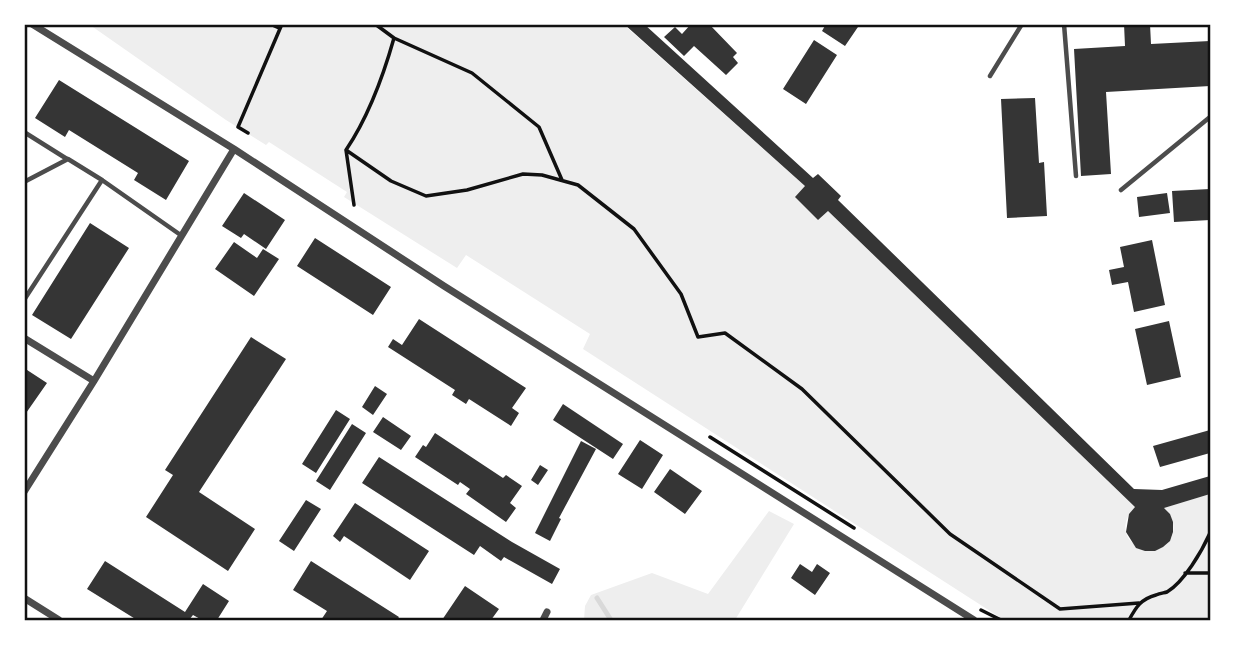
<svg xmlns="http://www.w3.org/2000/svg" width="1235" height="645" viewBox="0 0 1235 645" font-family="'Nunito Sans',sans-serif">
<rect width="100%" height="100%" fill="#fff"/>
<path fill="#eee" d="M90,25H624L805,186L796,198L818,220L828,211L1135,507C1102,542 1163,569 1173,533C1175,523 1171,515 1164,508L1210,494V620H1004L583,349L590,334L466,255L457,268L344,197L347,192L269,142L266,145L226,120Z
M769,511L794,524L735,620H584L585,606L591,595L652,573L708,594Z"/>
<g fill="none" stroke-linecap="round" stroke-linejoin="round">
<path stroke="#d9d9d9" stroke-width="5" d="M597,598L611,620"/>
</g>
<path fill="#353535" d="M624,24H644L813,178L818,174L841,196L838,200L1134,489L1162,490L1210,476V494L1164,508L1170,514L1173,522V532L1170,541L1163,547L1155,551H1145L1136,548L1126,532L1129,514L1135,507L828,211L818,220L795,197L805,186Z
M691,24H709L737,53L733,57L738,63L726,75L694,46L684,56L664,37L675,27L682,34Z
M826,24H860L845,46L822,31Z
M1124,24H1150L1151,44L1210,41V86L1106,92L1111,174L1081,176L1074,49L1125,46Z
M814,40L837,55L806,104L783,89Z
M59,80L189,161L166,200L134,180L138,173L69,130L65,137L35,118Z
M1035,98L1039,163L1044,162L1047,216L1007,218L1001,99Z
M1210,189V220L1174,222L1172,191Z
M244,193L285,220L266,249L244,234L241,238L222,226Z
M1167,193L1170,213L1139,217L1137,197Z
M90,223L129,248L71,339L32,315Z
M315,238L391,287L373,315L297,266Z
M1152,240L1165,305L1134,312L1128,282L1112,285L1109,270L1124,267L1120,247Z
M234,242L257,258L263,249L279,259L254,296L215,269Z
M419,319L526,388L512,408L519,413L511,426L469,399L466,404L452,395L455,390L388,347L393,339L402,345Z
M1169,321L1181,377L1147,385L1135,329Z
M251,337L286,359L199,492L255,529L228,571L146,517L173,475L165,470Z
M24,368L47,383L24,416Z
M375,386L387,394L373,415L362,407Z
M563,404L623,444L613,459L553,420Z
M336,410L350,419L316,473L302,464Z
M383,417L411,436L401,450L373,432Z
M352,424L366,433L330,490L316,481Z
M1210,430V453L1160,467L1153,446Z
M435,433L503,478L506,475L522,486L510,503L516,508L506,522L466,494L470,489L460,482L458,485L415,457L423,445L426,447Z
M640,440L663,455L642,489L618,474Z
M581,441L596,449L559,518L561,519L550,541L535,533Z
M379,457L512,542L560,569L552,584L504,557L501,561L480,546L474,555L362,483Z
M540,465L548,470L538,485L531,480Z
M670,469L702,491L685,514L654,492Z
M306,500L321,509L294,551L279,541Z
M355,503L429,551L410,580L344,536L340,542L333,536Z
M105,561L185,612L203,584L229,601L217,620H202L193,615L189,620H137L87,589Z
M311,561L399,617L397,620H321L327,611L293,590Z
M800,564L812,572L817,564L830,573L815,595L791,578Z
M465,586L499,609L491,620H442Z"/>
<g fill="none" stroke-linecap="round" stroke-linejoin="round">
<path stroke="#111" stroke-width="3.5" d="M270,24L279,28
M394,38L472,73L539,127L562,180
M248,133L238,127L282,24
M346,150L391,181L426,196L467,190L523,174L542,175L578,185L634,229L681,294L698,337L725,333L802,389L950,534L1060,609L1139,603
M354,205L346,150C369,116 383,77 394,38L375,24
M710,437L854,528
M1185,573H1210
M981,610L1001,620
M1129,620C1136,607 1141,599 1156,595C1160,593 1164,593 1167,592C1184,582 1202,551 1210,533"/>
<path stroke="#4c4c4c" stroke-width="4.5" d="M1064,24L1076,176
M990,76L1022,24
M24,132L67,159
M24,182L68,159L102,180L182,236
M1121,190L1210,117
M24,300L102,180"/>
<path stroke="#4c4c4c" stroke-width="7" d="M32,24L234,149L444,286L974,620
M24,338L94,381
M24,492L94,381L234,149
M24,598L59,620
M543,620L547,612"/>
</g>
<rect width="1235" height="645" fill="none" stroke="#ffffff" stroke-width="52"/>
<rect x="26" y="26" width="1183" height="593" fill="none" stroke="#111" stroke-width="2.5"/>
</svg>
